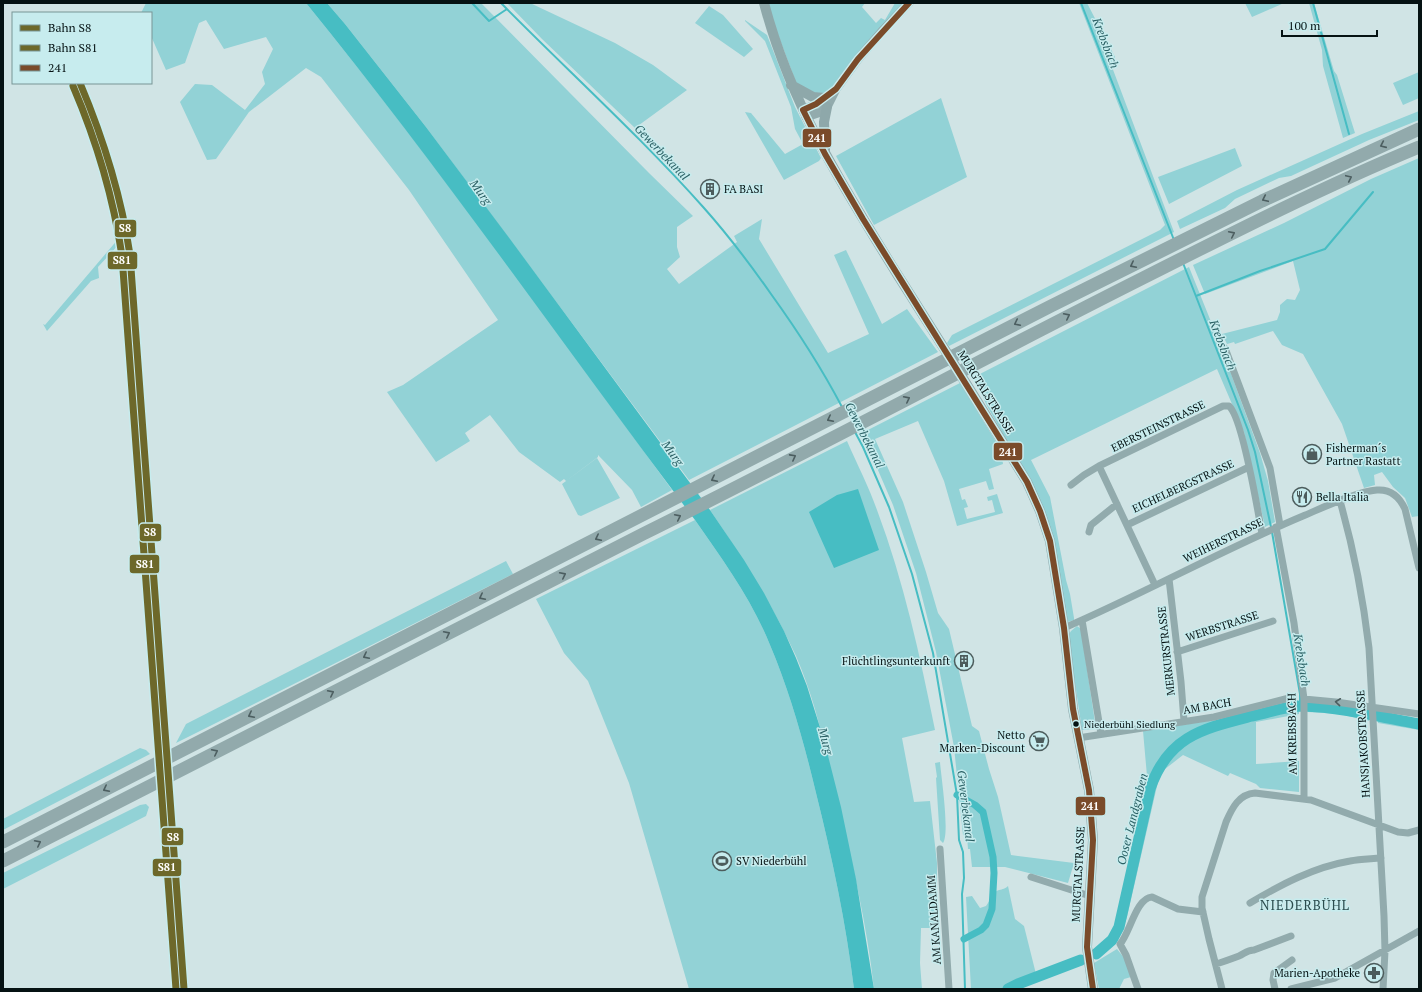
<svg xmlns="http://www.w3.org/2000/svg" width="1422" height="992" viewBox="0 0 1422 992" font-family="'PT Serif',serif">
<rect width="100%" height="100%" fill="#d0e4e5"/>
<path fill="#92d2d6" d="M146,3H306C434,160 552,326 672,490L641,507L632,490L598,455V457L566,481L564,479L560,482L519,452L490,415L465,433L470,441L436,462L387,392L403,385L498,320L409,190L321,77L306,68L249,112L216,159L207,160L180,102L195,84L212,85L245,110L265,84L262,72L273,49L266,37L224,49L206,20L199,23L185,63L166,70L151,36V13H141Z
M327,3H481L649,173L693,216L677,227V247L680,257L667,269L679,284L737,242L734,236L762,219L759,239L828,353L869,334L834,255L846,250L882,324L907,309L938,352L689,480L426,127L345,24Z
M507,3H530L615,43L653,65L687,90L635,128L542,39Z
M766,3H865L862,7L876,23L881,18L885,20L895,3H902V5L838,81L828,91L821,94L811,93L797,85Z
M1079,3H1087L1115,57L1112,67L1174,232L949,346L947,343L952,335L1160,230L1165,225Z
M1245,3H1284L1252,17Z
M1309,3H1314L1334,71L1337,75L1355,133L1343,138L1323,66L1322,50Z
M709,6L723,15L753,49L744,57L695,23Z
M745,20L767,35L795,107L821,158L819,161L784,180L745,112L751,113L785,154L803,144L795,129L791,107L765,41L745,21Z
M1419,72V98L1403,105L1393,83Z
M71,83H78C100,134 120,187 124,242H121L98,267L99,278L91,281L47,331L43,324L45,325L119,238C119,226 116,214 113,202C105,160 89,122 71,83Z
M941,98L967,177L874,225L836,156Z
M1419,111V120L1369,140L1291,176L1279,178L1235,199L1225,208L1180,229L1177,221L1237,190L1362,134Z
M1235,148L1242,166L1169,204L1158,177Z
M1419,158V516L1412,517L1405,498L1393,487L1382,472L1374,475L1375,485L1364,488L1342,424L1303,354L1282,345L1273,331L1235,344L1234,342L1227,344L1222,334L1277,320L1280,312V305L1287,299L1295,300L1300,290L1293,261L1205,294L1193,265L1284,223L1371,179Z
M1189,267L1222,349L1260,453L1268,481L1275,522L1265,527L1244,432L1217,369L1031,460L1050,497L1066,580L1070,594L1074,618V620L1068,622L1060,582L1021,465L987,406L974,377Z
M960,383L1001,450L1003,464L989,469L994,489L989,490L986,481L959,489L962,500L965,499L968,507L964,508L967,519L995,512L992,500L988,501L987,497L997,494L1003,513L957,526L944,481L918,421L875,439L903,502L926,572L938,613L949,629L972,726L979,731L989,769L998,797L1011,855L1074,863L1068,883L1005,867H972L970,849H968L967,836L963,835L954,747L936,652L916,573L893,505L862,433Z
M847,441C857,464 869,487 877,510C904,582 920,656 935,730L902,738L914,802L930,801L937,863V928H921L920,963L922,989H874C867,925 852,861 837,799C826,751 816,702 796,656C772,604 742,557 710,510Z
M597,458L620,498L581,516L578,515L562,484Z
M146,516L161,709L155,708L153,704L152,620L145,531L141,518Z
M695,520C723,560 752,600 770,645C790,692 804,743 816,793C832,857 846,923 854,989H689L629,783L588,681L564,653L536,599Z
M506,561L513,574L176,743L186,724Z
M1077,626L1081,629L1096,729L1082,730L1068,636L1071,631Z
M1298,700V703L1295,705C1275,708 1255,713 1235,718C1218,722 1199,727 1183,736C1171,744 1159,758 1153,771C1146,783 1145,799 1142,812H1140L1147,776L1143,731L1214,720Z
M1308,703L1368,708L1369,721L1340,714L1308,712Z
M1299,708V714L1256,722V764L1299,761V792L1260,788L1256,784L1230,773L1228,776L1183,755L1160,773L1127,917L1118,941L1115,943L1124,917L1153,789C1156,780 1158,769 1164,761C1192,726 1257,717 1299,708Z
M1377,711L1419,719V730L1378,723Z
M140,748L146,750L150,754L3,830V819Z
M940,762C941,776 950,833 943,843L940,840L936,778L937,777L935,763Z
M146,804L149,807L146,816L3,889V873L140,805Z
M1008,886L1015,919L1024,926L1036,974L1019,980L1003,989H971L966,897L972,896L980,908L986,906C990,901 992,892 999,890C1003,889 1005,889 1008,886Z
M1117,949L1125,959L1131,977L1124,979L1119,989H1099L1094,963Z"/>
<path fill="#47bdc3" d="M306,3H327L345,24L426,127L510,239L710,510L744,560L764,593L784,631L796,658L807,686L824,740L841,807L856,879L874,989H854C846,923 832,857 816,793C804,743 790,692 770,645C752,600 723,560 695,520C565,348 442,170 306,3Z
M858,489L879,550L834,568L809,512L837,495Z"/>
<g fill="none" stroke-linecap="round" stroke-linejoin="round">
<path stroke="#47bdc3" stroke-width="2" d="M472,3L489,21L507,9
M501,3C568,71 640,136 704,208C728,235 750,264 771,294C797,330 821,367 842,407
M1081,3L1174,240
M1313,3L1349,134
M1183,263L1248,430L1255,452L1271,527
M1196,296L1260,271L1325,249L1373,192
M855,432L863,447L889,507L912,574L933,653L957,795L959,840L963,852L964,878L962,894L965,989
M1272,532L1300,694V706"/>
<path stroke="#47bdc3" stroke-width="7" d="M957,795L975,805L983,812L993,857L994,873L992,909L986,925L981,930L964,939"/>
<path stroke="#47bdc3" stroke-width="11" d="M1096,954L1112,940L1119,927L1150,789C1168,736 1202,729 1252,716C1268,713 1285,706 1302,706C1341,707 1381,717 1419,724
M1008,989L1018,984L1081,960"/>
<path stroke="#92abad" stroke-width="7" d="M1225,348L1270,468L1280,525
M1099,466L1155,585
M1071,485L1084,475L1099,466L1223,406H1229C1242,417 1258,511 1262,534
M1340,501C1354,550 1363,598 1369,648L1384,916L1385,951L1383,989
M1127,525L1249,467
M1276,527L1294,623L1304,699V799
M1089,532L1091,525L1117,504
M1169,579L1181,682L1184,721
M1082,620L1101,734
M1064,628C1145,593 1222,550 1303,516C1322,508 1358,491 1377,490C1391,489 1400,498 1405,509L1419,568
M1177,652L1273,621
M1304,699L1336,702L1419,714
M1078,738L1214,717L1293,697
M940,849L949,989
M1031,877L1090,896
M1250,903C1280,885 1314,867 1350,861C1360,859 1370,859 1381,858
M1216,964C1223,962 1231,959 1239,956C1244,954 1247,950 1254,950L1291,936
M1138,989L1126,955L1120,944C1130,933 1136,898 1152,897L1178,909L1203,912
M1222,989L1209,939L1202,908V897L1226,822C1232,808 1239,794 1255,793L1311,800L1398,832L1408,833L1419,830
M1275,989L1273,980L1274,973L1292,960
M1291,989L1335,978L1419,931"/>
<path stroke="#92abad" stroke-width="9" d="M803,110L816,104L827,96
M806,117L821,112L827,107L836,89L858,59L884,29L909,3"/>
<path stroke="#8ea8aa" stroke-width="10" d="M764,3C791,105 842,185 897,274C941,343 984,412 1027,482L1040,511L1050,541L1064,628L1073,709L1089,790L1093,840L1087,947L1093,989
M791,85L813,97L824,98
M825,150L824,122L827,107"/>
<path stroke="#92aaac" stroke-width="13" d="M3,842L1051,306L1262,201L1419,129
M3,861L643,534C811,451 976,362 1143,278C1234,232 1325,186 1419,147"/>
<g stroke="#c7ecee" stroke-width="9">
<path id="bus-1" d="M909,3L858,59L836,89L816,104L803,110L825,154L863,219L1027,482L1040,511L1050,541L1064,628L1073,709L1089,790L1093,840L1087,947L1093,989"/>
</g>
<use href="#bus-1" stroke="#7a4b2a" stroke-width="6"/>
<g stroke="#c7ecee" stroke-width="10">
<path id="rail-1" d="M80,83C104,140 121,194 130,255L184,989"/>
</g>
<g stroke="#c7ecee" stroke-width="10">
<path id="rail-2" d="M73,86C97,142 113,195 122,256L176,989"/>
</g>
<use href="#rail-1" stroke="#6d682a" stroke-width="7"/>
<use href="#rail-2" stroke="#6d682a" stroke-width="7"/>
</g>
<defs><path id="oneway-chevron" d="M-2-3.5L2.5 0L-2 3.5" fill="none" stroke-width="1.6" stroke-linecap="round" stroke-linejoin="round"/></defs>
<g stroke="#4c5e60">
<use href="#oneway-chevron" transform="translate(1383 145) rotate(156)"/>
<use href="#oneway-chevron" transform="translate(1349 178) rotate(-25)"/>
<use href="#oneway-chevron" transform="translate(1265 199) rotate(155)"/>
<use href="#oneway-chevron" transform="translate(1232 234) rotate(-26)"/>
<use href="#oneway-chevron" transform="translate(1133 265) rotate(153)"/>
<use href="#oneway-chevron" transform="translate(1067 316) rotate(-27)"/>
<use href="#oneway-chevron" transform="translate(1017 323) rotate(153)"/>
<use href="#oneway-chevron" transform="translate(907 399) rotate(-27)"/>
<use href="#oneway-chevron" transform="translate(830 419) rotate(153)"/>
<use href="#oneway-chevron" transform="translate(793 457) rotate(-28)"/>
<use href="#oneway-chevron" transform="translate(714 479) rotate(153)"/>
<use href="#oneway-chevron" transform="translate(678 517) rotate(-26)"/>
<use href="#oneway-chevron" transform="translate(598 538) rotate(153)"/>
<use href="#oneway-chevron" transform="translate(563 575) rotate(-27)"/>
<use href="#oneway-chevron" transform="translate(482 597) rotate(153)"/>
<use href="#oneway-chevron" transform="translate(447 634) rotate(-27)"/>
<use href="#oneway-chevron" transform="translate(366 656) rotate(153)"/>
<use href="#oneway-chevron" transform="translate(331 693) rotate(-27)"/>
<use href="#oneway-chevron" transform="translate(1338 702) rotate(-174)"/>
<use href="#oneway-chevron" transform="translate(251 715) rotate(153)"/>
<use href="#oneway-chevron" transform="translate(215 752) rotate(-27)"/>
<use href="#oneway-chevron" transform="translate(106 789) rotate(153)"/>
<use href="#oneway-chevron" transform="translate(38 843) rotate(-27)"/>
</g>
<defs>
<g id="building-ring" transform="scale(1)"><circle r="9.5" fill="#c7ecee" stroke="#4c5c5c" stroke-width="1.5"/><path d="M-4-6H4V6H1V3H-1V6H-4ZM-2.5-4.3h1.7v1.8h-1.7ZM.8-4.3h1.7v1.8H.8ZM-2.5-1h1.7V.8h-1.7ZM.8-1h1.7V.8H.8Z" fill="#4c5c5c"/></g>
<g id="shop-ring" transform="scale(1)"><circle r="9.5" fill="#c7ecee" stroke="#4c5c5c" stroke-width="1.5"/><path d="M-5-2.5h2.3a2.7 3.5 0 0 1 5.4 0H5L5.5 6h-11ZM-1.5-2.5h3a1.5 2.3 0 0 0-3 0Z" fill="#4c5c5c"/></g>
<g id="restaurant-ring" transform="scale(1)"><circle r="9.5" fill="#c7ecee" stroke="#4c5c5c" stroke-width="1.5"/><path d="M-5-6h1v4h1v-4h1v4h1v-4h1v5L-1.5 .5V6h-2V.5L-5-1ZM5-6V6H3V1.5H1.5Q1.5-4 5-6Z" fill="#4c5c5c"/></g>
<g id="supermarket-ring" transform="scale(1)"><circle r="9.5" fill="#c7ecee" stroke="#4c5c5c" stroke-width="1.5"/><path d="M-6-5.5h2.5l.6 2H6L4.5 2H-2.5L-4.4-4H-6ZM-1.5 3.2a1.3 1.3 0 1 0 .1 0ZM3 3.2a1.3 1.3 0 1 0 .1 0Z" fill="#4c5c5c"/></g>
<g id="stadium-ring" transform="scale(1)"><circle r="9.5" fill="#c7ecee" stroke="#4c5c5c" stroke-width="1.5"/><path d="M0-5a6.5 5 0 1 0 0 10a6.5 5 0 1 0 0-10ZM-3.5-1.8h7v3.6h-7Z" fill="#4c5c5c"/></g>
<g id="pharmacy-ring" transform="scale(1)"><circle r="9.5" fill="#c7ecee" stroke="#4c5c5c" stroke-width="1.5"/><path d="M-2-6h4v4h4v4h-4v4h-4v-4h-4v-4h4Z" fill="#4c5c5c"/></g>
</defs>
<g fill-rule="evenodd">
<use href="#building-ring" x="710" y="189"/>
<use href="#shop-ring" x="1312" y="454"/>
<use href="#restaurant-ring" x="1302" y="497"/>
<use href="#building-ring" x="964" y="661"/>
<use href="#supermarket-ring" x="1039" y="741"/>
<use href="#stadium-ring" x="722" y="861"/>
<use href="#pharmacy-ring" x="1374" y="973"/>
</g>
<circle fill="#051213" stroke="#c7ecee" stroke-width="1.5" cx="1076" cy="724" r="3.5"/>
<g text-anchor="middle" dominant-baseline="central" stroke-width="3" stroke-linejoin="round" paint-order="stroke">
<g font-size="10" fill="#051213" stroke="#c7ecee" text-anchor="start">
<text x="1084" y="724">Niederbühl Siedlung</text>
</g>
<g font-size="11" fill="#051213" stroke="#c7ecee" text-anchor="start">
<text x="724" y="189">FA BASI</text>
<text x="1326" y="448">Fisherman´s<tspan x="1326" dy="13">Partner Rastatt</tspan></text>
<text x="1316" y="497">Bella Italia</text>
<text x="950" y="661" text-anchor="end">Flüchtlingsunterkunft</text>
<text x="1025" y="735" text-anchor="end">Netto<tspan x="1025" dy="13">Marken-Discount</tspan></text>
<text x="736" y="861">SV Niederbühl</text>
<text x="1360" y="973" text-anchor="end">Marien-Apotheke</text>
</g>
<g font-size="11" fill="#051213" stroke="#c7ecee">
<text transform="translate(986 392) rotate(58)">MURGTALSTRASSE</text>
<text transform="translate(1158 426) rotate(-26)">EBERSTEINSTRASSE</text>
<text transform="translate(1183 486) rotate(-25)">EICHELBERGSTRASSE</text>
<text transform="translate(1223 540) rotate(-26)">WEIHERSTRASSE</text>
<text transform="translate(1222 626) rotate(-18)">WERBSTRASSE</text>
<text transform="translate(1166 651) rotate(-96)">MERKURSTRASSE</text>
<text transform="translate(1207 706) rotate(-10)">AM BACH</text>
<text transform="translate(1292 734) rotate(-91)">AM KREBSBACH</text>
<text transform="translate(1363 744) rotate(-93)">HANSJAKOBSTRASSE</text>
<text transform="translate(1078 874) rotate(-87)">MURGTALSTRASSE</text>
<text transform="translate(934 920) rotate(-94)">AM KANALDAMM</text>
</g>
<g font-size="12" font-style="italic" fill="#2a6064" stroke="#c7ecee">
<text transform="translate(1106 43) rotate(69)">Krebsbach</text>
<text transform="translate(662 152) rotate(46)">Gewerbekanal</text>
<text transform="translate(481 192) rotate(54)">Murg</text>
<text transform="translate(1223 345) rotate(69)">Krebsbach</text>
<text transform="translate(865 435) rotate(63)">Gewerbekanal</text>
<text transform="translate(673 453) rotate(54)">Murg</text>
<text transform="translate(1302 660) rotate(81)">Krebsbach</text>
<text transform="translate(826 741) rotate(75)">Murg</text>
<text transform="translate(966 806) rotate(83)">Gewerbekanal</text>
<text transform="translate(1132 819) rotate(-76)">Ooser Landgraben</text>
</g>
<g font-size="13" letter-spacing="1" fill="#2c4c4e" stroke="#c7ecee">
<text x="1305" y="905">NIEDERBÜHL</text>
</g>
</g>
<g stroke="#c7ecee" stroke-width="1.5">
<rect x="802" y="128" width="30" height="20" rx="4" fill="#7a4b2a"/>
<rect x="114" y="219" width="23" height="19" rx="4" fill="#6d682a"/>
<rect x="107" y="251" width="31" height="19" rx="4" fill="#6d682a"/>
<rect x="993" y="442" width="30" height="19" rx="4" fill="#7a4b2a"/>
<rect x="139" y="523" width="23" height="19" rx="4" fill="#6d682a"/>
<rect x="129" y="554" width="31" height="20" rx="4" fill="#6d682a"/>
<rect x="1075" y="796" width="31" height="20" rx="4" fill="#7a4b2a"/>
<rect x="161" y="827" width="23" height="19" rx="4" fill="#6d682a"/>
<rect x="152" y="858" width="30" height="19" rx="4" fill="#6d682a"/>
</g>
<g font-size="11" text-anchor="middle" font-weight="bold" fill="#fff">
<text x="817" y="142">241</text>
<text x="125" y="232">S8</text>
<text x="122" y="264">S81</text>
<text x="1008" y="456">241</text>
<text x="150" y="536">S8</text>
<text x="145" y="568">S81</text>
<text x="1090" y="810">241</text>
<text x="173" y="841">S8</text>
<text x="167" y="871">S81</text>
</g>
<rect width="1422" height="992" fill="none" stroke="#051213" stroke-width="8"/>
<rect x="12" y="12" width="140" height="72" fill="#c7ecee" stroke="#799596"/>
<rect x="20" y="25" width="20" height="6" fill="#6d682a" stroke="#799596"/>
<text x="48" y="32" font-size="12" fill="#051213">Bahn S8</text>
<rect x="20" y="45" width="20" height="6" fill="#6d682a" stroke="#799596"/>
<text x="48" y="52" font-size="12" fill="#051213">Bahn S81</text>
<rect x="20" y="65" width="20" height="6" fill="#7a4b2a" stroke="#799596"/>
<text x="48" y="72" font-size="12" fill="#051213">241</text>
<path d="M1282 30v6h95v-6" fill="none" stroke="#051213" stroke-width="2"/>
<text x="1288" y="30" font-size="12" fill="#051213" stroke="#c7ecee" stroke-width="3" paint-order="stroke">100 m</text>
</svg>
